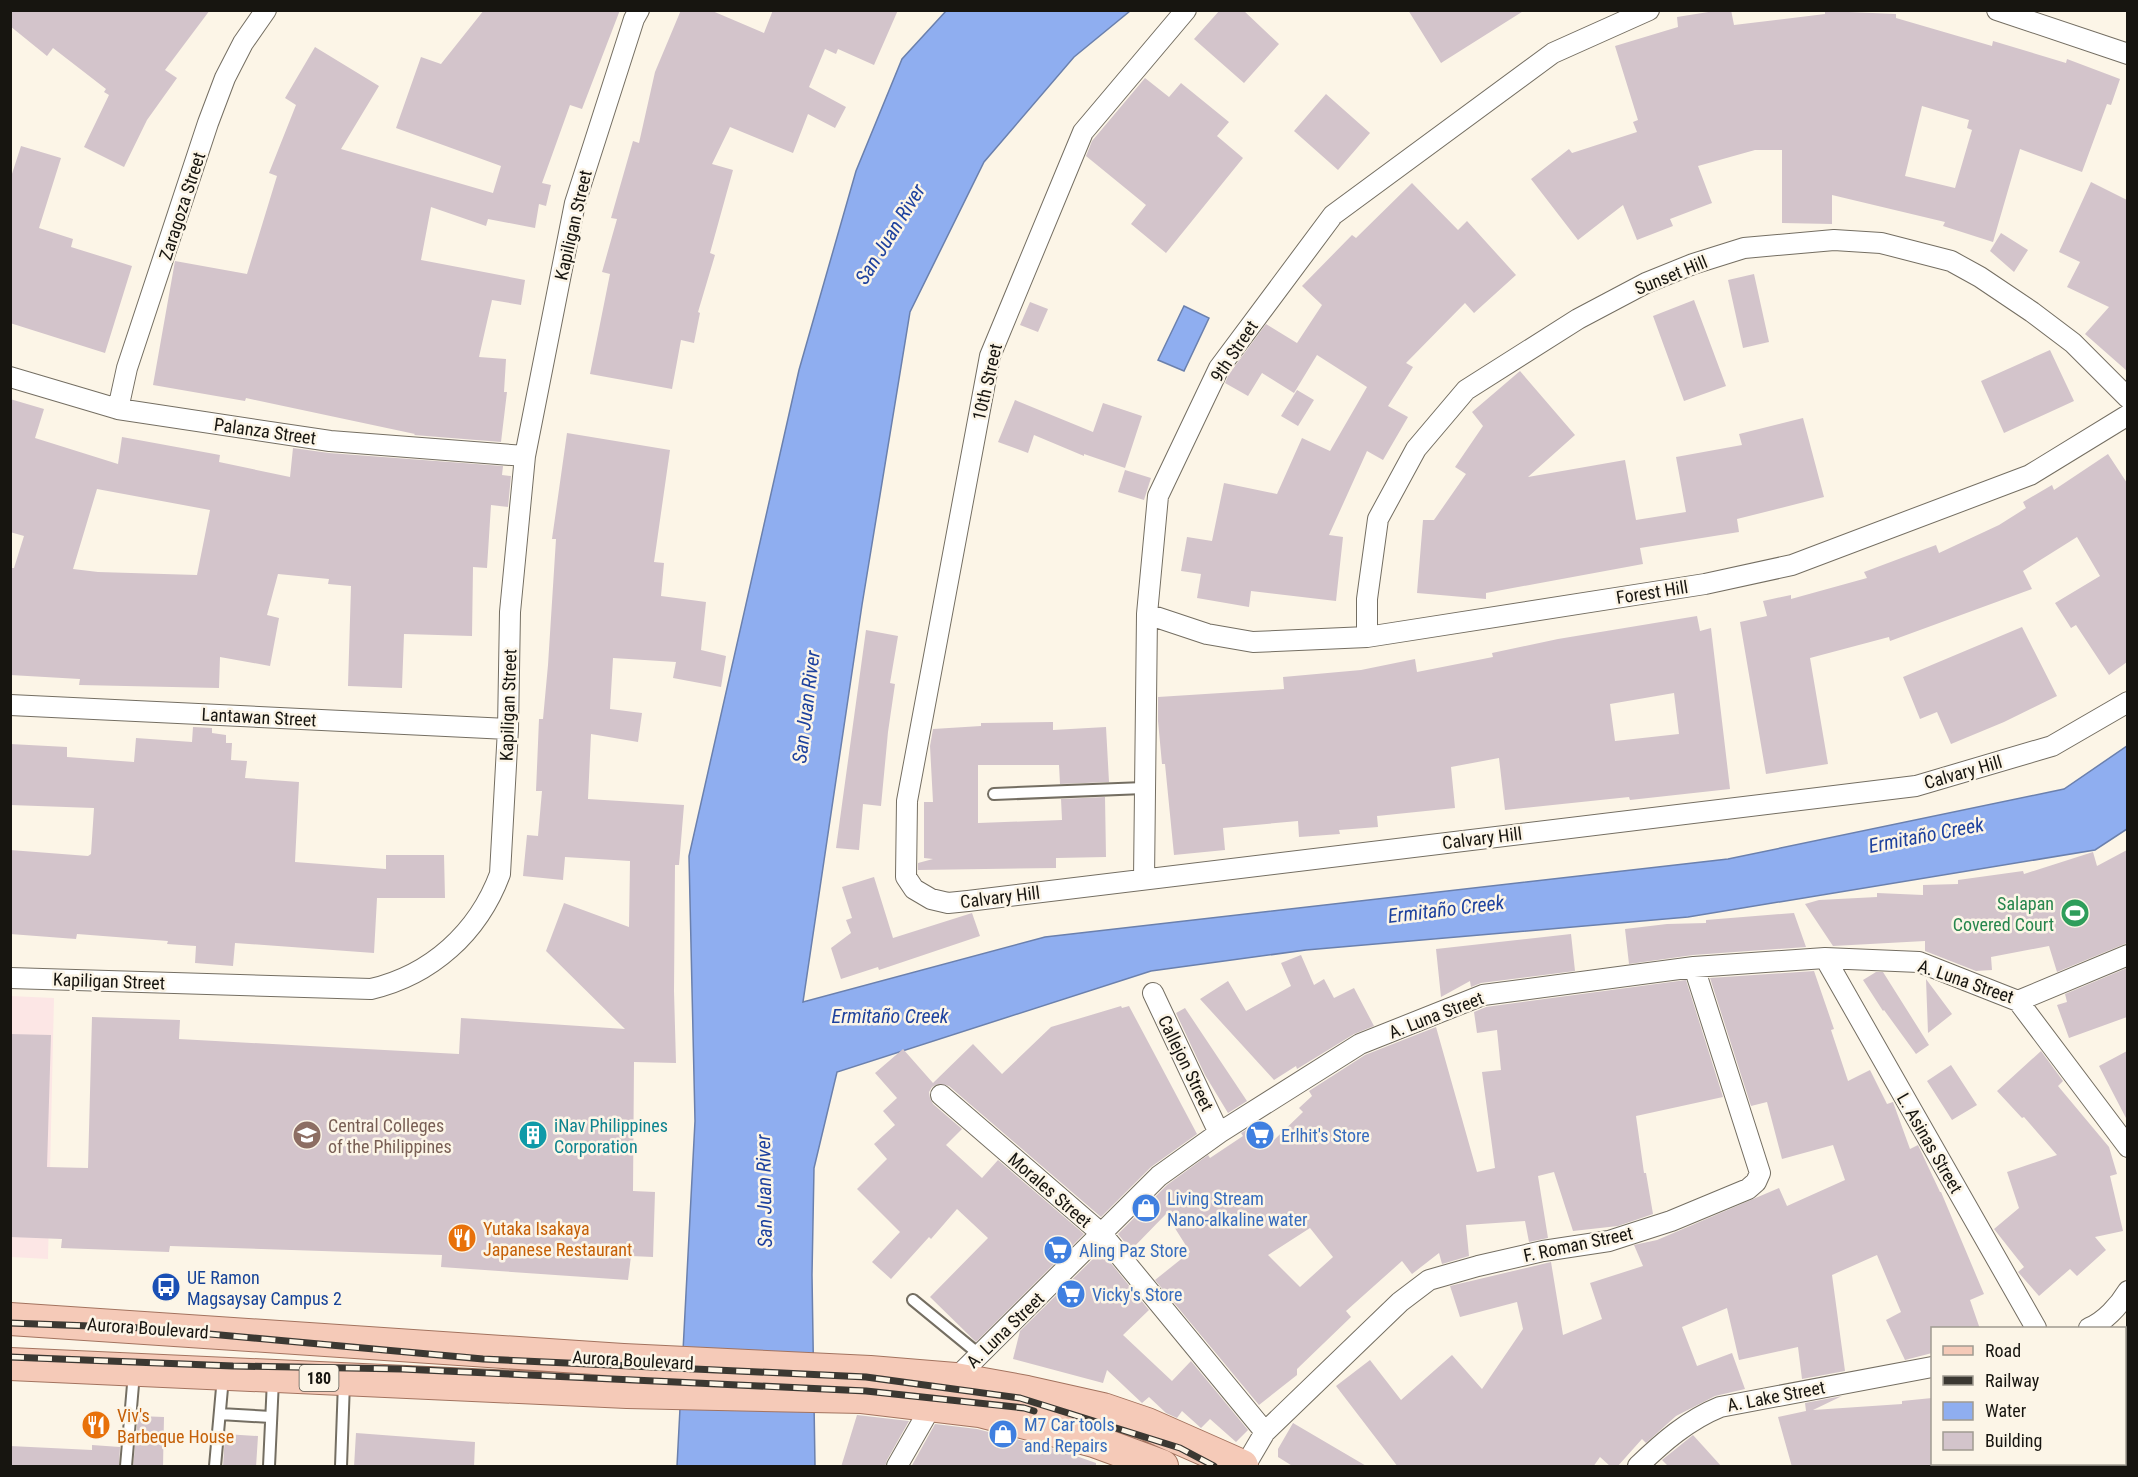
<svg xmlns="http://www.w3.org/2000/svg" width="2138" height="1477" viewBox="0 0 2138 1477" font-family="'Roboto Condensed',sans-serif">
<rect width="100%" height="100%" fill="#fcf5e7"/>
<path fill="#fce6e5" d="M10,996L54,998L48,1259L11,1257Z"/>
<path fill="#8faef0" stroke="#6b80ad" stroke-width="1.5" d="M946,11H1130L1074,57L984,162L910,312L862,605L803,1002L1045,937L1728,859L2064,789L2127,746V829L2095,850L1688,917L1306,950L1151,971L837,1072L814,1168L812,1275L815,1466H677L695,1121L689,856L799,370L856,171L902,59Z
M1184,306L1209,318L1184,371L1158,360Z"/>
<path fill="#d3c4cb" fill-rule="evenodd" d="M10,10H210L165,70L177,78L147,120L124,167L84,147L109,95L104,92L106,89L53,48L47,56L10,26Z
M484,10H620L582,109L570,105L542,183L551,185L546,206L539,204L535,228L488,219L486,226L431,207L421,260L525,280L521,305L492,300L479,357L506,359L504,392H507L501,442L414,435L415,434L246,398L245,401L153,385L175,261L247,274L277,176L269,173L296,105L285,98L315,47L379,86L341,149L493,193L501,166L396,128L421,57L441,64Z
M681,10H710L764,33L773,10H898L874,65L838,49L836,54L825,49L809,87L846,107L835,128L808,114L793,153L730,127L712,164L733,170L710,253L715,255L698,312L700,313L694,343L681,340L672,389L590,374L610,274L602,272L617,219L611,218L633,141L639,143L655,72Z
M1220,10H1243L1279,44L1244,83L1194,39Z
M1408,10H1525L1441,63Z
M1721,10H1731L1734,25L1825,14V11L1896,14V18L1992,46L1993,41L2066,63L2067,59L2120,79L2111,105L2107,104L2082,172L2020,149L1993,242L1943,226L1945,222L1832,195V224L1782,223V150H1755L1698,166L1712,203L1670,219L1673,226L1637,240L1623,205L1578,240L1531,179L1569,149L1572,153L1637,132L1633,122L1638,120L1615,46L1678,27L1677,17ZM1922,106L1969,120L1967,128L1972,130L1955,188L1905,176Z
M1145,78L1169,97L1181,83L1229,122L1217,136L1243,158L1166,253L1131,224L1146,205L1086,156L1092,141Z
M1326,94L1370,133L1338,170L1294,131Z
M21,146L61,158L39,228L73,239L71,247L132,266L105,353L10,323V180Z
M2091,182L2127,200V371L2085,334L2109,307L2067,287L2080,262L2059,252Z
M1412,183L1458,230L1467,221L1516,275L1474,313L1465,303L1406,363L1413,367L1388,406L1408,417L1383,460L1367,451L1329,535L1343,537L1336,601L1251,591L1249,607L1197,598L1201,574L1181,571L1187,537L1212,541L1224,483L1277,494L1302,438L1330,451L1367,387L1317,355L1294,393L1262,373L1248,396L1225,383L1229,374L1266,324L1297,343L1322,305L1302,286L1352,235L1356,238Z
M2001,233L2028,250L2014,272L1990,251Z
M1754,274L1769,342L1743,348L1728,280Z
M1694,300L1726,386L1684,401L1653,316Z
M1030,302L1048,309L1038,332L1020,325Z
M2050,350L2074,401L2004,433L1981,381Z
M1520,371L1575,435L1528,477L1625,460L1636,520L1686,512L1676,457L1742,445L1739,434L1803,418L1824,497L1737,519L1739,532L1640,548L1643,564L1486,593V599L1417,593L1423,520H1434L1466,474L1455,467L1483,426L1472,412Z
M1297,390L1314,400L1298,426L1281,416Z
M10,399L44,409L35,438L118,464L122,437L220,455L219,462L290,477L293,448L329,453L503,466L502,475L511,476L508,507L491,505L487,568L473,567L472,636L404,634L402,688L348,686L351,586L328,584L329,579L278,574L267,615L279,618L270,666L220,657L219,688L79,685L80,679L10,675V568H14L24,536L10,532ZM97,489L210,510L197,575L98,572L73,569Z
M1015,400L1093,432L1103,403L1142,416L1125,468L1084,454V456L1034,435L1028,453L998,442Z
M567,433L670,450L654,562L664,563L661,596L706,602L701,650L726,656L721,687L673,678L676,662L613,658L610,709L642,713L638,742L591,734L588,799L684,805L679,865H675L674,991L676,1063L634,1062L633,1191L655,1192L653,1257L631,1256L628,1280L441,1267L442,1255L170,1246L169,1252L61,1248L62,1239L10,1237V1034L51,1035L47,1167L88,1168L92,1017L180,1020L179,1039L459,1054L461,1018L625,1029L546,951L564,903L629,927L630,861L565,857L563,880L523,876L527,835L538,836L542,791H536L539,719H543L548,665L556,539H552Z
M2108,454L2127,483V662L2109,675L2076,625L2071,628L2055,603L2100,576L2077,537L2023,571L2032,589L1890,641L1889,637L1810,658L1828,764L1766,774L1740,622L1767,616L1763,601L1791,595V599L1867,578L1864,572L1936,545L1939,553L1999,525L2026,508L2023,502L2052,485L2054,490Z
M1125,470L1151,478L1144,500L1118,492Z
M1697,616L1700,631L1711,628L1730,789L1630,800L1629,797L1505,810L1499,758L1451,767L1455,808L1377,816L1378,827L1339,830L1340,834L1299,837L1298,821L1223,828L1225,850L1174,855L1165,764H1162L1158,721V697L1284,689L1283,677L1361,670L1415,659L1417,672L1493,657L1492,653L1558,639ZM1674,693L1679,734L1615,741L1610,704Z
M2022,627L2057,696L2004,722L1951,744L1937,712L1920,719L1903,677Z
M866,630L898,636L890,683L895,684L888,732L881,806L863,804L859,850L836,848Z
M1053,722V730L1106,727L1109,782L1060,784L1059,765H978V823L1062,820L1061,799L1105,797L1106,857L1056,858V868L918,870V863L933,859L924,858V802H933L930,746L933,729L981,726V723Z
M193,727L212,728V733L226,735V743H232L231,760L247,761L245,778L299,782L295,862L386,869V855H444L445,898H377L374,953L235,943L233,966L195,963L196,946L167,944L168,941L77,934L76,939L10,934V850L88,856L91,854L94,808L10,805V744L67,747V757L134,762L136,738L192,742Z
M2127,850V943L2057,972L2049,946L1991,957L1992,970L1976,971L1925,951V941L1833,946L1805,904L1819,900L1877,897V893L1923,895V885L1958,884V880L2023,871L2024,874L2093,852L2097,866Z
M874,877L893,938L972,913L980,936L879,970L878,967L841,979L831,948L851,933L846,920L852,918L842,887Z
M1794,913L1806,947L1693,955L1629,964L1625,929L1667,924L1706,923V920Z
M1571,934L1575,971L1481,983L1471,987L1470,981L1441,997L1436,949Z
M1301,955L1314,985L1324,979L1334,998L1354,988L1374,1026L1354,1034L1297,1069L1296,1066L1274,1080L1200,999L1228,981L1246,1011L1291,986L1281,963Z
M2127,968V1017L2069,1038L2057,1005L2067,1002L2065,994Z
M1814,971L1834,1029L1831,1030L1848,1081L1870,1070L1887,1104L1893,1102L1910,1149L1918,1145L1940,1192H1941L1984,1294L1970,1300L1980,1329H1932V1353L1905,1360L1886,1320L1901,1312L1877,1255L1832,1275L1845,1371L1802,1379L1798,1347L1739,1360L1727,1308L1682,1327L1697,1366L1732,1353L1745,1389L1715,1396L1676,1416L1646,1443L1642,1439L1617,1467H1611L1600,1457L1593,1467H1398L1336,1386L1370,1360L1401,1400L1452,1355L1482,1389L1523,1329L1517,1302L1460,1317L1450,1286L1551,1262L1563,1335L1602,1319L1590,1283L1643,1266L1634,1245L1657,1240L1779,1188L1787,1206L1845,1180L1833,1145L1782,1159L1767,1102L1751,1106L1710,978Z
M1876,972H1883L1929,1045L1916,1054L1884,1010L1883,1011L1863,980Z
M1926,979L1952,1014L1928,1033Z
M1686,980L1723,1097L1636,1116L1644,1173H1646L1653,1214L1618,1226L1573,1231L1554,1172L1538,1176L1548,1238L1529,1242L1525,1221L1466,1225L1469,1256L1442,1264L1439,1253L1412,1274L1402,1261L1346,1311L1351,1317L1297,1369V1375L1259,1405L1155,1280L1190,1252L1166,1214L1131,1250L1118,1234L1167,1185L1208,1155L1210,1158L1243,1136L1241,1133L1261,1121L1274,1140L1303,1112L1299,1108L1312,1096L1309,1091L1365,1055L1436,1027L1477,1172L1495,1168L1482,1072L1501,1070L1497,1030L1477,1033L1474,1012L1486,1007ZM1310,1228L1333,1257L1300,1287L1268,1255Z
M1121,1006L1122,1008L1129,1006L1197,1134L1151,1167L1101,1217L949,1086L938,1084L932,1087L929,1092L930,1098L933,1104L962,1129L946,1145L982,1178L998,1160L1084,1234L976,1342L930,1297L988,1238L957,1209L931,1239L929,1237L891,1279L872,1262L900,1232L857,1189L887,1159L874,1144L895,1125L883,1111L897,1098L875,1073L903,1049L933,1083L973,1044L1002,1074L1051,1027Z
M1185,1008L1247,1101L1228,1113L1205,1075L1176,1013Z
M2041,1051L2063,1081L2058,1086L2109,1147L2117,1174L2110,1176L2123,1231L2095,1237L2106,1250L2077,1276L2070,1269L2039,1296L2018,1272L2024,1267L1994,1229L2019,1208L2007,1172L2057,1155L2024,1117L2022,1118L1997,1091Z
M2127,1051V1120L2099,1066Z
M1951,1065L1977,1105L1952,1120L1927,1081Z
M1101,1251L1149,1310L1123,1335L1172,1381L1191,1361L1248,1430L1236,1442L1210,1419L1201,1428L1182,1411L1177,1418L1166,1413L1149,1397L1142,1403L1107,1370L1103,1383L1013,1359L1020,1331Z
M1842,1396L1813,1410L1902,1404V1401L1932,1398V1467H1792L1778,1417L1806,1411L1805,1403Z
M857,1415L909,1421L887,1460L885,1467H841Z
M138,1416L164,1417L163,1467H133Z
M1293,1423L1368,1467H1294L1278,1457V1449Z
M935,1424L977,1429L1059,1450L1096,1463V1467H911Z
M356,1433L475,1442L474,1467H354Z
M225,1434L258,1436L256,1467H223Z
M1693,1435L1722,1467H1669L1662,1460Z
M92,1445L120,1447L119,1467H10V1446L92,1450Z"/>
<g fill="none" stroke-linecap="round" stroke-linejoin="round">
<g stroke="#746e62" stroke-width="14">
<path id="lane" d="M994,794L1144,788
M913,1300L980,1355
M220,1414L271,1417
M126,1466L134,1373
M215,1466L223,1377
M269,1466L273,1380
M341,1466L344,1382"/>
</g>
<g stroke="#746e62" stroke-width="22">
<path id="street" d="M1186,10L1083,132L990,356L907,801L906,877L914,889L931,899L948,903L968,901L1916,786L2052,746L2128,702
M1997,10L2128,54
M10,377L118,409L330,441L525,456
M118,409L127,368L208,123L225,78L243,43L266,10
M1147,614L1207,634L1253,642L1367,637L1705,584L1792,565L2030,475L2128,415
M1367,637V599L1378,519L1416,449L1466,390L1578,319L1646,283L1693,264L1744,248L1834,240L1881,243L1951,261L1980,277L2032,312L2073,343L2128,398
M10,705L508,729
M1144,879L1147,614L1158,496L1219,368L1333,215L1553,53L1649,10
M1825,958L2036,1328
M10,978L371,989C431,975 478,933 500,874L508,729L510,612L525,456L575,203L634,19L639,10
M1153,993L1219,1133
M2018,1001L2128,1147
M941,1095L1102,1234L1265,1432
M2089,1328C2104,1322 2119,1306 2128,1291
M897,1466L932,1405L955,1379L1159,1176L1219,1133L1360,1044L1483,995L1694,967L1825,958L1919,962L2018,1001L2128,955
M1245,1466L1265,1432L1400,1302L1429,1280L1478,1266L1543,1251L1609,1241L1671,1221L1748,1189L1756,1182L1760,1173L1694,967
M1638,1466C1663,1442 1688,1420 1720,1407L1932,1367
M2114,1466L2118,1464"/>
</g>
<g stroke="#a3735f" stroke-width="34">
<path id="primary" d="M10,1319L623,1360L870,1372L955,1379L1027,1392L1103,1409L1147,1424L1242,1466
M10,1364L627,1392L862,1397L980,1411L1094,1441L1162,1466"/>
</g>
<use href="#lane" stroke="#fff" stroke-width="10"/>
<use href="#street" stroke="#fff" stroke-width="20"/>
<use href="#primary" stroke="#f5cab8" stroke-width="32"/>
<g stroke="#3b3832" stroke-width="7">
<path id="rail" d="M10,1323L144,1328L483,1359L866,1377L1020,1398L1180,1448L1214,1466
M10,1357L233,1366L402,1369L866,1391L1024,1408L1034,1411"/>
</g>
<use href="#rail" stroke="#fcf5e7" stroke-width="4.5" stroke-dasharray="14" stroke-linecap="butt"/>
</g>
<defs>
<g id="stadium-disc" transform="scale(1.5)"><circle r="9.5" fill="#2e9e5b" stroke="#fcf5e7"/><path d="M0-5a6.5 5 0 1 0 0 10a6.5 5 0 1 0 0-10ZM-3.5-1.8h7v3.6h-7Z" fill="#fff"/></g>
<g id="university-disc" transform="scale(1.5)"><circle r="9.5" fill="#8d6e63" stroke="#fcf5e7"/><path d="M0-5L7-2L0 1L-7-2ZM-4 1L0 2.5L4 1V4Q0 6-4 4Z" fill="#fff"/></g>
<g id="building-disc" transform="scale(1.5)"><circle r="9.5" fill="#0f9aa8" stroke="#fcf5e7"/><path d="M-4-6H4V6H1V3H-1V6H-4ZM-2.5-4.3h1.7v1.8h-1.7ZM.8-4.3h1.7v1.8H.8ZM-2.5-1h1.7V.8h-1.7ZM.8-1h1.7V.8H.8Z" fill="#fff"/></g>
<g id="supermarket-disc" transform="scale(1.5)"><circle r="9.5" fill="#3f7fe0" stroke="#fcf5e7"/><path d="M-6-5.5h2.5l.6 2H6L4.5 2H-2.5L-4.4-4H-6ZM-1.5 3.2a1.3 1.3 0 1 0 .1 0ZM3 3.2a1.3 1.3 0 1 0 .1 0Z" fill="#fff"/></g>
<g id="shop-disc" transform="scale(1.5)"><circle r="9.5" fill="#3f7fe0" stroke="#fcf5e7"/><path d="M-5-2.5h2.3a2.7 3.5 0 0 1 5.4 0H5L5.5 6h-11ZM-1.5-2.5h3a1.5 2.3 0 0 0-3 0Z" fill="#fff"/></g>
<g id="restaurant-disc" transform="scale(1.5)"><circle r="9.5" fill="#e8710a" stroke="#fcf5e7"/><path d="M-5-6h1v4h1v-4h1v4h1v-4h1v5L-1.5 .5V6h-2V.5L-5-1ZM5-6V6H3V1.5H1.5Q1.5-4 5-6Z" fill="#fff"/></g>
<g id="bus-disc" transform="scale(1.5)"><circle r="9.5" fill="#1a4fb4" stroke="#fcf5e7"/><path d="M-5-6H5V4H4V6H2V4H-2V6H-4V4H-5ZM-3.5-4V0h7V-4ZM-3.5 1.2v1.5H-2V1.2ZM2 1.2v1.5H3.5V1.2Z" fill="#fff"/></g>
</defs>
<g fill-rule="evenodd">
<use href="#stadium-disc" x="2075" y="913"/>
<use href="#university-disc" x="307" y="1135"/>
<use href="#building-disc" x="533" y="1135"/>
<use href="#supermarket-disc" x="1260" y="1135"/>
<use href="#shop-disc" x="1146" y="1208"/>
<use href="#restaurant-disc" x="462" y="1238"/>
<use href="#supermarket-disc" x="1058" y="1250"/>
<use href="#bus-disc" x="166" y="1287"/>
<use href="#supermarket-disc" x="1071" y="1294"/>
<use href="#restaurant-disc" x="96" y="1425"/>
<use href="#shop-disc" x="1003" y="1434"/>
</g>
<g text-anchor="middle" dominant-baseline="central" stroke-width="5" stroke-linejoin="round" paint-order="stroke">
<rect fill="#fcf5e7" stroke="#5c5850" stroke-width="1.5" x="299.5" y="1365" width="39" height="26" rx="4.5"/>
<g font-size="16" font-weight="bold" fill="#171510">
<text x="319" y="1378">180</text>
</g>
<g font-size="18" fill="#171510" stroke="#fcf5e7">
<text transform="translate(182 206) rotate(-72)">Zaragoza Street</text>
<text transform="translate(573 225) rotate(-77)">Kapiligan Street</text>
<text transform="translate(1671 275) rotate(-22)">Sunset Hill</text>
<text transform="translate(1234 351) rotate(-56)">9th Street</text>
<text transform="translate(987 382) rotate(-77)">10th Street</text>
<text transform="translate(265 431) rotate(8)">Palanza Street</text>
<text transform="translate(1652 592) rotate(-9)">Forest Hill</text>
<text transform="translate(508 705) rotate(-88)">Kapiligan Street</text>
<text transform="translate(259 717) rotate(3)">Lantawan Street</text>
<text transform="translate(1963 772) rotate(-16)">Calvary Hill</text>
<text transform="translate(1482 838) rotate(-7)">Calvary Hill</text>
<text transform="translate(1000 897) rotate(-7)">Calvary Hill</text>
<text transform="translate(109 981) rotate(2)">Kapiligan Street</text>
<text transform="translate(1966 981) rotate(19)">A. Luna Street</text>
<text transform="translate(1436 1015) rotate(-21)">A. Luna Street</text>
<text transform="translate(1186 1063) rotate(64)">Callejon Street</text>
<text transform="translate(1930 1143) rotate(60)">L. Asinas Street</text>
<text transform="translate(1050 1190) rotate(41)">Morales Street</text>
<text transform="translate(1578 1244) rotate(-12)">F. Roman Street</text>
<text transform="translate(148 1328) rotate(4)">Aurora Boulevard</text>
<text transform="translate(1005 1330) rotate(-44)">A. Luna Street</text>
<text transform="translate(633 1360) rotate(3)">Aurora Boulevard</text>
<text transform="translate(1776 1396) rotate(-11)">A. Lake Street</text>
</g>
<g font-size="18" fill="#27864d" stroke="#fcf5e7" text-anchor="end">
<text x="2054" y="903">Salapan<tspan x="2054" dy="21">Covered Court</tspan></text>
</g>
<g font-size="18" fill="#785e54" stroke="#fcf5e7" text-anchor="start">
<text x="328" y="1125">Central Colleges<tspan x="328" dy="21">of the Philippines</tspan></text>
</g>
<g font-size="18" fill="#0d838f" stroke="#fcf5e7" text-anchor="start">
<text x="554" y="1125">iNav Philippines<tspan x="554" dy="21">Corporation</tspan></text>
</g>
<g font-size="18" fill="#366cbe" stroke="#fcf5e7" text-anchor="start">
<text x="1281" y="1135">Erlhit's Store</text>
<text x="1167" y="1198">Living Stream<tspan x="1167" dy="21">Nano-alkaline water</tspan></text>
<text x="1079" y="1250">Aling Paz Store</text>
<text x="1092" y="1294">Vicky's Store</text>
<text x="1024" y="1424">M7 Car tools<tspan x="1024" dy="21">and Repairs</tspan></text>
</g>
<g font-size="18" fill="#c56008" stroke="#fcf5e7" text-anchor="start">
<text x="483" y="1228">Yutaka Isakaya<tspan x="483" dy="21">Japanese Restaurant</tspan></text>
<text x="117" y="1415">Viv's<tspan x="117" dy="21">Barbeque House</tspan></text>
</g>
<g font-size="18" fill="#164399" stroke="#fcf5e7" text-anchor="start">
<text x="187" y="1277">UE Ramon<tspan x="187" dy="21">Magsaysay Campus 2</tspan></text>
</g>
<g font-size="20" font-style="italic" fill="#1d419e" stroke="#fcf5e7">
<text transform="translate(890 234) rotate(-58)">San Juan River</text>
<text transform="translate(806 707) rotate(-83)">San Juan River</text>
<text transform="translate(1926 835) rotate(-11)">Ermitaño Creek</text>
<text transform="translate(1446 909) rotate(-7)">Ermitaño Creek</text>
<text x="890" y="1016">Ermitaño Creek</text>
<text transform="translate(764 1191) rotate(-91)">San Juan River</text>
</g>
</g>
<rect width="2138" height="1477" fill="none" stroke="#171510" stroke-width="24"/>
<rect x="1931" y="1327" width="195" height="138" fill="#fcf5e7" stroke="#a09b91" stroke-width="1.5"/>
<rect x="1943" y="1346" width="30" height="9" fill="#f5cab8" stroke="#a09b91" stroke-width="1.5"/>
<text x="1985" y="1357" font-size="18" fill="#171510">Road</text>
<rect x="1943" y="1376" width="30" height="9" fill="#3b3832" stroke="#a09b91" stroke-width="1.5"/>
<text x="1985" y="1387" font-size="18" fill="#171510">Railway</text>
<rect x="1943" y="1402" width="30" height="18" fill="#8faef0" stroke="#a09b91" stroke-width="1.5"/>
<text x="1985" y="1417" font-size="18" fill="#171510">Water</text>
<rect x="1943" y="1432" width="30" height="18" fill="#d3c4cb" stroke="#a09b91" stroke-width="1.5"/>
<text x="1985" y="1447" font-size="18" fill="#171510">Building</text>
</svg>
